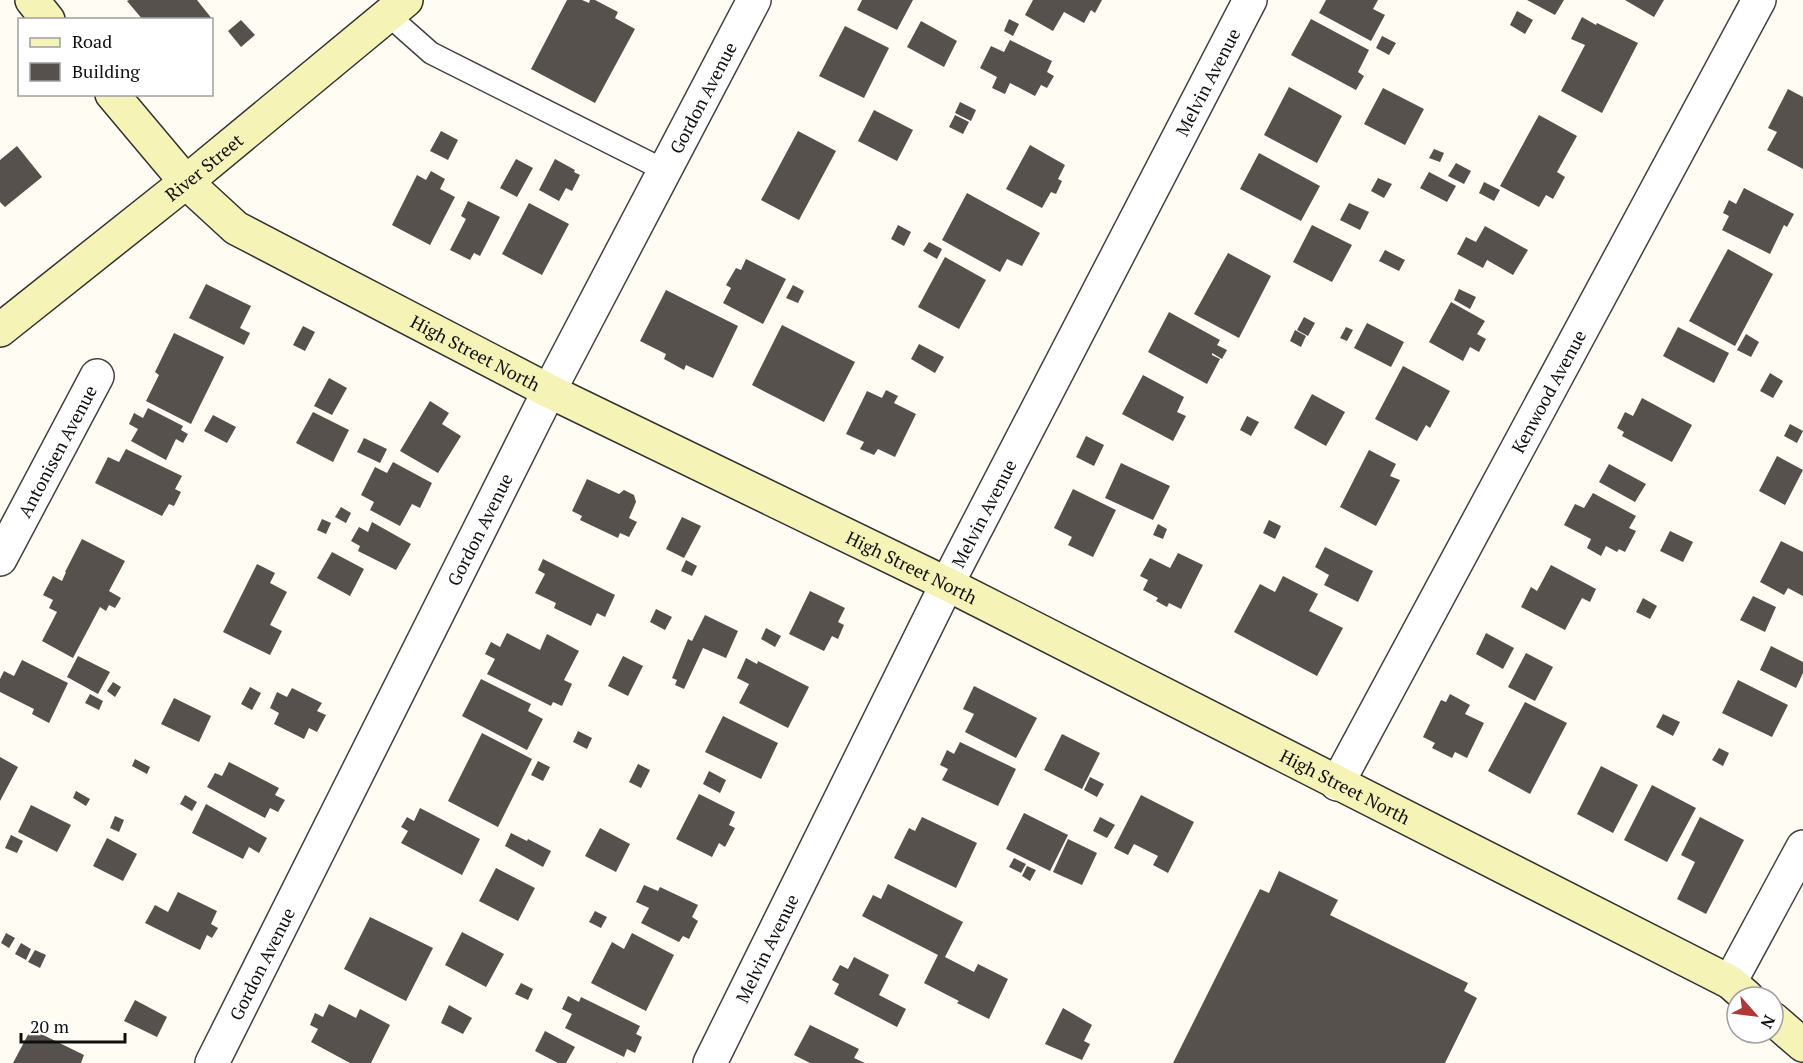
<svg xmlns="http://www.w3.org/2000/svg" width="1803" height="1063" viewBox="0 0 1803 1063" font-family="'PT Serif',serif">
<rect width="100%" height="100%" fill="#fefcf3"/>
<path fill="#57514d" d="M129,0H197L213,20H143L127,1Z
M567,0H582L589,3L590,0H595L618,12L615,18L635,29L595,103L531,69Z
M862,0H913L897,30L857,10Z
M1033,0H1102L1095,13L1091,10L1084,23L1064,12L1053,31L1025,15Z
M1326,0H1378L1373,9L1385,15L1371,41L1319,13Z
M1527,0H1564L1555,15Z
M1625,0H1664L1654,17Z
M1517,11L1533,20L1525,34L1510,25Z
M1582,17L1596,25L1597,23L1638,43L1602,113L1561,91L1585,45L1571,39Z
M1009,19L1019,24L1013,36L1004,31Z
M1311,19L1369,50L1358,72L1364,76L1356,90L1291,55Z
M241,20L255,35L241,47L228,31Z
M921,21L957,41L944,67L907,47Z
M845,26L889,48L864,98L819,76Z
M1382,36L1396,43L1389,55L1376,48Z
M1010,40L1052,61L1047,72L1054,76L1047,88L1041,85L1035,96L1010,83L1005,94L992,88L997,77L980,68L991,46L1004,52Z
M1289,87L1342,116L1317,163L1264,135Z
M1383,88L1424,109L1405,145L1364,124Z
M1788,89L1803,97V169L1767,150L1777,132L1768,128Z
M960,102L976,110L971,121L955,113Z
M874,110L913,130L897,161L858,141Z
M955,115L969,122L963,134L949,127Z
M1539,115L1577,136L1557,172L1565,177L1553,199L1546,195L1539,207L1500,186Z
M441,131L458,140L448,160L430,151Z
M798,131L836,151L799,220L761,200Z
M1030,145L1065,165L1058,179L1062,181L1056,194L1051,192L1042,208L1006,189Z
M17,146L42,177L5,207L0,202V160Z
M1434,149L1444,153L1440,162L1429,158Z
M1259,153L1320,186L1301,221L1240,189Z
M516,159L533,168L517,197L500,188Z
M555,159L575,170L574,172L580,175L572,191L566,188L559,201L539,190Z
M1456,163L1471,171L1464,184L1448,176Z
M431,171L445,179L440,189L455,197L430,245L392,225L417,175L426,180Z
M1429,172L1456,186L1447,202L1420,188Z
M1378,178L1392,184L1384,198L1371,191Z
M1484,182L1500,190L1494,201L1479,193Z
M1744,188L1794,214L1787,227L1784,225L1770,254L1722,230L1729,216L1723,213L1729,200L1736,204Z
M967,193L1040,233L1022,266L1007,259L1000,272L942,240Z
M468,201L500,217L480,256L474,253L470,260L450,250L466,219L461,216Z
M529,203L569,224L542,275L502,254Z
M1349,203L1369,212L1360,230L1340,220Z
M898,225L911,232L904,246L891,239Z
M1312,225L1352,245L1332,282L1293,262Z
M1485,226L1528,250L1513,275L1487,260L1483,268L1457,254L1466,237L1476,242Z
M929,242L942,249L937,259L923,251Z
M1728,249L1773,274L1735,346L1689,321Z
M1385,250L1405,260L1399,271L1379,261Z
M1228,253L1271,276L1239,338L1194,314Z
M945,257L986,280L959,329L918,307Z
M746,259L786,279L763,324L723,303L731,288L726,285L736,268L741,270Z
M206,284L251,306L240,328L250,333L244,345L189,318Z
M793,285L804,291L798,303L786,298Z
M1459,289L1476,297L1470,309L1454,300Z
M666,290L738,326L713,378L686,365L684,370L664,359L666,354L640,341Z
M1451,302L1485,321L1477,334L1486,339L1479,352L1470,347L1463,361L1429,342Z
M1169,312L1220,340L1217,345L1227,350L1222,359L1212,353V355L1220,359L1207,384L1148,352Z
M1304,317L1315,323L1308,336L1297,330Z
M1367,323L1404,342L1391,367L1354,348Z
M782,325L855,362L824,422L752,385Z
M303,326L315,332L305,351L293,345Z
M1346,327L1353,330L1347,341L1340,338Z
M1678,327L1729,353L1714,383L1663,356Z
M1295,330L1306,336L1301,347L1290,341Z
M174,333L224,357L191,424L146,401L159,375L155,372Z
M1746,334L1759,342L1751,357L1737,350Z
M919,344L944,357L935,373L911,359Z
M1403,366L1450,391L1430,428L1426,425L1417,441L1375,419Z
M1770,373L1783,381L1773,398L1760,391Z
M1143,375L1184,397L1177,412L1186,416L1173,441L1122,414Z
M329,378L347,388L332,415L314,406Z
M886,390L898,396L894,403L916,414L895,457L878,449L874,455L860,449L864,442L846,434L867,391L882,398Z
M1312,394L1345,412L1326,446L1294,428Z
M1642,398L1692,425L1672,462L1622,436L1624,432L1617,428L1625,412L1633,416Z
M430,401L449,413L442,424L461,436L438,473L400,451Z
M148,408L183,426L181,430L188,434L183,443L176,439L166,460L131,441L138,429L129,424L134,413L143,418Z
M313,412L349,430L333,462L296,443Z
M213,415L236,427L227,443L204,431Z
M1247,416L1259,422L1251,436L1240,430Z
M1790,424L1803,431L1797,443L1784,436Z
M1086,436L1104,445L1094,466L1076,457Z
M364,438L387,449L380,463L357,452Z
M126,449L182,476L175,489L181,492L174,506L169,504L162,516L95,483L108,457L119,462Z
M1369,450L1396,464L1390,476L1400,480L1376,526L1340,507Z
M1777,456L1803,470L1785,505L1759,491Z
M393,462L432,483L420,508L412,504L400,526L370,510L374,502L361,495L375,467L387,473Z
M1121,463L1170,486L1153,520L1105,498Z
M1609,464L1646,484L1635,502L1599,482Z
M587,479L619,494L624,490L634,495L636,502L629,518L637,522L629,537L620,533L618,538L580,520L582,516L572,511Z
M1073,489L1116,510L1093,557L1068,545L1072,537L1054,528Z
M1593,493L1636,516L1629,528L1636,531L1625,552L1619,549L1617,552L1606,546L1601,556L1587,548L1591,539L1564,525L1575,504L1584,508Z
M341,507L351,513L346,523L335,517Z
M682,517L701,526L684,558L666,549Z
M322,519L331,523L326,534L317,530Z
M1269,520L1281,526L1275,539L1263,533Z
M372,522L411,544L396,570L358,551L360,546L351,541L359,527L368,532Z
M1158,524L1167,529L1163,539L1153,535Z
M1670,531L1693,542L1683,562L1660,551Z
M82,539L125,561L109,591L121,598L115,608L109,605L106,611L100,607L73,658L42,641L57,612L49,608L53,600L43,595L53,576L62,581L66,572H65Z
M1781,541L1803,552V596L1788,588L1784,595L1760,582Z
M1325,547L1373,571L1358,602L1324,585L1329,575L1315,567Z
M332,552L364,569L350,596L317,578Z
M1178,553L1203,565L1181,609L1169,603L1167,607L1156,601L1158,598L1143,590L1148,580L1140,576L1150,558L1170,568Z
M543,559L615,595L605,617L597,613L591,626L554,608L556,603L535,593L545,574L538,570Z
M686,560L697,566L692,576L681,571Z
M257,564L275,573L270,583L287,592L270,625L282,631L270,655L223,632Z
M1551,565L1596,589L1590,602L1582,598L1565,630L1521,607L1531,587L1537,591Z
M1283,576L1318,594L1309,611L1343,628L1317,676L1234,632L1260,584L1275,592Z
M810,591L845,608L838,622L844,625L838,639L832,636L824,651L789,634Z
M1753,596L1776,607L1765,632L1740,620Z
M1643,598L1657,606L1650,619L1636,612Z
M656,609L672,617L665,630L650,622Z
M705,615L738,631L726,658L703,648L684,689L675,685L677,680L672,678L688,639L692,641Z
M766,628L781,636L775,647L761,639Z
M507,633L540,650L547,634L579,651L564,680L572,684L562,706L553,702L551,706L487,674L495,659L485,654L491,642L500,647Z
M1486,633L1514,648L1503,669L1476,654Z
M1771,646L1803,662V673L1796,688L1760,670Z
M1526,653L1553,667L1535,701L1508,687Z
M78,656L110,672L98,694L67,677Z
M623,656L643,666L628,696L608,686Z
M746,658L757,664L758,661L809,687L788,728L739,703L749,684L737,678Z
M22,660L68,683L49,723L32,714L34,709L0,692V679L4,671L14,676Z
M481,679L531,704L528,711L543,719L527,750L462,716Z
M1738,680L1788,705L1772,737L1722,713Z
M113,682L121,687L115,697L107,691Z
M974,686L1037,718L1016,758L965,732L974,714L963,709Z
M250,687L261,693L252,710L241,704Z
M292,688L322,703L317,711L326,715L317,732L309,728L304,739L274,724L279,713L270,708L277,692L287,697Z
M90,694L103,701L99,710L85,703Z
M1450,694L1470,705L1465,714L1484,723L1467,758L1455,752L1452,758L1432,748L1435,743L1423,737L1441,700L1446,702Z
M174,698L211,716L199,742L161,724Z
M1525,702L1567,723L1530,794L1488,771Z
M1663,714L1680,722L1673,736L1656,727Z
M723,716L778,743L761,779L705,752Z
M578,731L592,738L587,749L573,742Z
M482,733L532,759L498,827L448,801Z
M1062,734L1100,753L1082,789L1044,770Z
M960,742L1016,769L998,806L942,780L948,769L940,765L947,750L954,754Z
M1719,748L1729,753L1723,766L1712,760Z
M0,757L18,767L0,801Z
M135,759L150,767L147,774L132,766Z
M538,761L550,767L543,781L531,775Z
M229,762L279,788L275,795L285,800L278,812L270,808L265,818L207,787L215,773L222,776Z
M638,764L650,770L641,788L629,782Z
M1601,766L1638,785L1613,833L1577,814Z
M709,771L726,780L720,793L703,784Z
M1090,777L1104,784L1097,797L1084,790Z
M1652,785L1696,808L1667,862L1624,840Z
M76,791L90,799L86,806L73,798Z
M699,794L735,812L729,825L735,828L725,847L719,843L712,857L676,839Z
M185,795L197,802L192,811L180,804Z
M1141,795L1194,822L1168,873L1153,865L1158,856L1134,844L1128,855L1114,848Z
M206,804L267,838L259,853L249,847L243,859L192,833Z
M31,805L71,825L57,852L18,832Z
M420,808L480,839L462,875L401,843L408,831L401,827L407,817L414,821Z
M1024,813L1068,835L1050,871L1006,849Z
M115,816L124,820L119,832L110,828Z
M922,817L977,843L956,888L894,858L909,828L915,831Z
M1100,817L1115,825L1107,838L1093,831Z
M1700,817L1744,840L1706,914L1677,899L1695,862L1681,855Z
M600,828L630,844L616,872L585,856Z
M511,833L527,841L528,839L551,851L543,867L505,846Z
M11,835L23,841L17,853L5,848Z
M107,838L137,854L123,881L93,866Z
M1068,839L1097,853L1082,885L1053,872Z
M1014,858L1026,864L1021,873L1009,867Z
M1027,866L1036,870L1030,881L1022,876Z
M496,868L535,888L518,921L479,901Z
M1279,871L1338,900L1330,915L1468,983L1464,991L1477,998L1445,1063H1173L1260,889L1269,893Z
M888,884L963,922L945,957L974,972L978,964L1008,979L989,1019L957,1003L959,1001L924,983L938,955L862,916L873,895L881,899Z
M644,885L658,891L660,887L698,905L692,917L698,921L689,939L683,936L679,942L641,923L649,908L636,902Z
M178,892L217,911L211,924L218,928L212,938L207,935L200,950L145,923L155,905L168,912Z
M595,911L607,917L601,928L589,922Z
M370,917L433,948L406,1001L344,969Z
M462,932L504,954L486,987L445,965Z
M6,933L15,938L9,948L1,943Z
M632,933L674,955L646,1011L591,983L612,942L624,949Z
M21,943L31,949L26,960L15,954Z
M35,950L46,955L40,968L28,962Z
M854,957L889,975L879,995L906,1009L897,1027L834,994L839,984L832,980L840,965L848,969Z
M521,983L533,989L528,1000L515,994Z
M568,996L579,1002L581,997L640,1026L636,1034L642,1037L635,1053L627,1049L624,1057L565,1028L572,1014L562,1009Z
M135,1000L167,1017L157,1037L124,1021Z
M329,1004L356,1018L360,1009L390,1025L371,1063H350L311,1042L318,1029L310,1025L315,1013L323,1017Z
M449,1005L472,1018L463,1034L441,1023Z
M1063,1008L1092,1025L1084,1041L1090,1044L1082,1060L1045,1044Z
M810,1025L859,1049L854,1058L865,1063H810L794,1055Z
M31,1029L84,1055L81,1063H13Z
M545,1031L575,1047L566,1063H558L535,1051Z"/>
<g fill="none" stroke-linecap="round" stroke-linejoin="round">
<g stroke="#424242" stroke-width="24">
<path id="lane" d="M388,15L431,53L664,170"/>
</g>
<g stroke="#424242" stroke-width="36">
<g id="street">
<path id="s1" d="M0,559L97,376"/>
<path id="s2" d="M1337,784L1759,0"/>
<path d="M1730,982L1803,847"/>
<path id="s3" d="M212,1063L549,391L754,0"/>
<path id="s4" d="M710,1063L947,584L1250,0"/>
</g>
</g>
<g stroke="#313131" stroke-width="36">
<g id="secondary">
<path d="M32,0L48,20"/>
<path id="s5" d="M112,94L186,182L236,228L549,391L947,584L1730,982L1747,997"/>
<path id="s6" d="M0,330L186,182L406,0"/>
<path d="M1773,1019L1803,1045"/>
</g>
</g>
<use href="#lane" stroke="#fff" stroke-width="21"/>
<use href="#street" stroke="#fff" stroke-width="33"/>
<use href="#secondary" stroke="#f6f3b6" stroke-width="33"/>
</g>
<g text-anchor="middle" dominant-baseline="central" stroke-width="6" stroke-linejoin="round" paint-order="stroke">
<g font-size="18" fill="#0f0f0f" stroke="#fff">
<text stroke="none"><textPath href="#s4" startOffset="1100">Melvin Avenue</textPath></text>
<text stroke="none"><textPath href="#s3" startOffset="1083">Gordon Avenue</textPath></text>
<text stroke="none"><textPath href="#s6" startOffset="261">River Street</textPath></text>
<text stroke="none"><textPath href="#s5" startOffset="453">High Street North</textPath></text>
<text stroke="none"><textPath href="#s2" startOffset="446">Kenwood Avenue</textPath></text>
<text stroke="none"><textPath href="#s1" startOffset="122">Antonisen Avenue</textPath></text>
<text stroke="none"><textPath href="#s4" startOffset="614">Melvin Avenue</textPath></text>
<text stroke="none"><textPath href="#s3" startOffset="597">Gordon Avenue</textPath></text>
<text stroke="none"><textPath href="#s5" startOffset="939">High Street North</textPath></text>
<text stroke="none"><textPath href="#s5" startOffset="1425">High Street North</textPath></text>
<text stroke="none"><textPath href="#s4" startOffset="128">Melvin Avenue</textPath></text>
<text stroke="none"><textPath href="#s3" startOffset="111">Gordon Avenue</textPath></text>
</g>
</g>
<rect x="18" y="18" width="195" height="78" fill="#ffffff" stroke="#9f9f9f" stroke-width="1.5"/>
<rect x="30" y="38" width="30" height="9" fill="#f6f3b6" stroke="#9f9f9f" stroke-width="1.5"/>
<text x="72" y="48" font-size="18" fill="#0f0f0f">Road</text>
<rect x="30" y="63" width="30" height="18" fill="#57514d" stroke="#9f9f9f" stroke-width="1.5"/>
<text x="72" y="78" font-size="18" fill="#0f0f0f">Building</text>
<g transform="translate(1755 1015) rotate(118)"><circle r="28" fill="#ffffff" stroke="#9f9f9f" stroke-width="1.5"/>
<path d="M0-4.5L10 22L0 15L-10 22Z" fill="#b03836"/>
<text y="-9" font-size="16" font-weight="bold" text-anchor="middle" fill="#0f0f0f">N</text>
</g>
<path d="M21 1033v9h104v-9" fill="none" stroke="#0f0f0f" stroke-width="3"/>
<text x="30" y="1033" font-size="18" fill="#0f0f0f" stroke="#ffffff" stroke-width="4.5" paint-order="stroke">20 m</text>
</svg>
